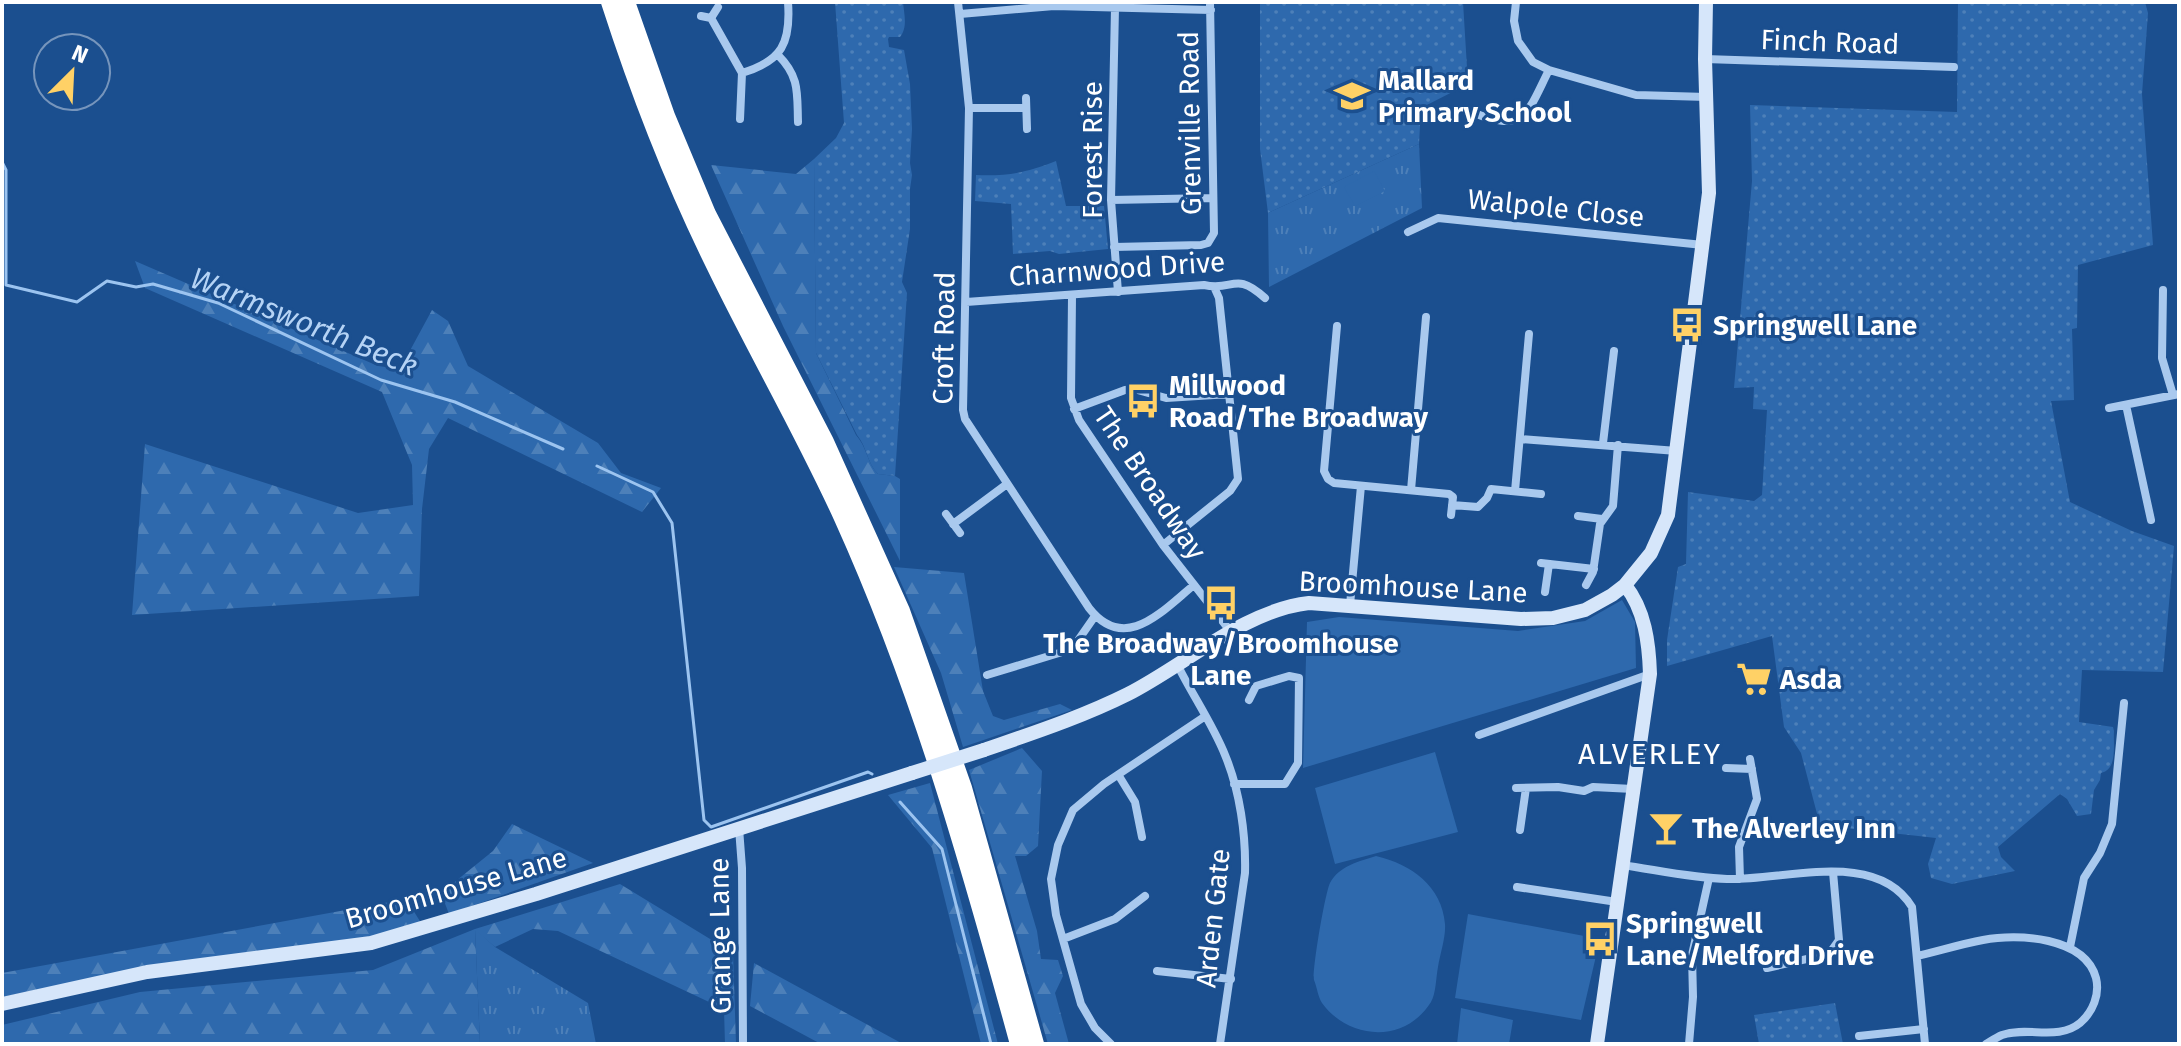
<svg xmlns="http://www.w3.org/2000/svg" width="2181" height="1046" viewBox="0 0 2181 1046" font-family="'Fira Sans',sans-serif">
<defs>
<pattern id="grass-dots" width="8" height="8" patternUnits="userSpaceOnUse" patternTransform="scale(2)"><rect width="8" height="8" fill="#2e69ad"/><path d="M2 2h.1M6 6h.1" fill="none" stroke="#4d80b9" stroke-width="1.8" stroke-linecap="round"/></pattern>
<pattern id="forest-firs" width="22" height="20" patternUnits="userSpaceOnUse" patternTransform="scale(2)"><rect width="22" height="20" fill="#2e69ad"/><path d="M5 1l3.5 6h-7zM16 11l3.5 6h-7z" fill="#4d80b9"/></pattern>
<pattern id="park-tufts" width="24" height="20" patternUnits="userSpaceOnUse" patternTransform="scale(2)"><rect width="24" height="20" fill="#2e69ad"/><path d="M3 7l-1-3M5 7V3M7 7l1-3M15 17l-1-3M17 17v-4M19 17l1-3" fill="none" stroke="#4d80b9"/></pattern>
</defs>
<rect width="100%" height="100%" fill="#1b4f8f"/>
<path fill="url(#grass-dots)" d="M835,2H903C904,14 908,27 900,37H889L888,39L889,47L904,50L910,84L912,129L910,163L912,175L910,189V229L902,282L907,293L895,476L878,474C867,463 867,447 857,435L816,353L814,159L836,138L844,123Z
M1260,2H1463L1468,84L1421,108L1419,144L1268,213L1260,149Z
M1958,2H2145L2148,13L2142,94L2153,245L2078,265L2077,328L2072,329L2074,400L2051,401L2070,502L2132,531L2174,546L2163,672L2082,670L2079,722L2113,727L2114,731C2113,745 2118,769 2101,773L2100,780L2094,790L2091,814L2077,816L2067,799L2060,794L1998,847L2001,857L2015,871L1952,884L1931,878L1928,864L1936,838L1820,825L1801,753L1784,727L1772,636L1667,666V640L1678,567L1686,564L1688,492L1754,501L1762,495L1767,410L1753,409L1754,387L1734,388L1752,181L1750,105L1957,112Z
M1056,161L1066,206H1104L1108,249L1059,254L1050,251L1013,254L1011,204L975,201L976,175C1009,176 1025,173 1056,161Z
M1835,1003L1843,1044H1759L1754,1015Z"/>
<path fill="url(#forest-firs)" d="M814,159L816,353L856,435C867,447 867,463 878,474L895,476L900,479V561L783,326L711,165L796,174Z
M135,261L378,366L400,369L432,310L448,321L468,366L598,443L621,473L661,488L642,512L448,418L429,449L422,509L419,596L132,615L145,444L358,513L413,505L412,465L382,392L145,288Z
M894,567L964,573L983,691L993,716L1004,720L1060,704L1072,710L963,747L941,673Z
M1022,748L1042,771L1038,846L1026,856H1015L1037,931L1041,959L1058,960L1063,976L1055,993L1069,1044H1048L969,770Z
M930,783L998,1044H981L932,848L888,795Z
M512,824L593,863L449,914L441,893L493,851Z
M620,884L733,953L736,1044H725L724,1009L558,931L533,929L495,947L475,930L480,1044H2V1025L140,992L373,970L475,929Z
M406,899L423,926L351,943L132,970L2,997V973Z
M754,963L903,1044H821L750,1006Z"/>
<path fill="url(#park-tufts)" d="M1419,144L1422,208L1269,287L1268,213Z
M475,929L495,947L588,1003L596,1044H480Z"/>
<path fill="#2e69ad" d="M1374,171L1385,191L1355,206L1344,187Z
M1622,600L1635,622L1636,668L1303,768L1307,622L1339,617L1518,631L1585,621Z
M1435,752L1458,832L1335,864L1315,788Z
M1376,856C1411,864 1442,886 1445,924C1446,937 1440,954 1438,967C1436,977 1436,994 1431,1002C1405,1044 1349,1040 1322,1003C1318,997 1317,987 1314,980C1312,971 1325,893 1330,883C1339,866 1360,861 1376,856Z
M1468,914L1600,939L1581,1020L1455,998Z
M1461,1008L1513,1020L1509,1044H1457Z"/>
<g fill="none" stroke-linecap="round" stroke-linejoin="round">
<path stroke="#9cc4f0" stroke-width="3" d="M2,162L6,170V285L77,302L107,281L136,287L153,284L218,303L381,380L455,402L563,449
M597,466L653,492L672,523L704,820L711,827L868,772L872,774
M900,802L942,849L991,1044"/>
<path stroke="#a9c9ee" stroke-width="8" d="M958,2L969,108L963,410L965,419L1089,608C1125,654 1162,611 1194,585
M1516,2L1514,21L1518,41L1533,62L1549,70L1636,95L1707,97
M1115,8L1111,200L1118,292
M960,14L1054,6L1211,10
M701,16L711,18L718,7
M711,18L742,73L740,119
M778,55C800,77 797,93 798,122
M1705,59L1954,67
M742,73C782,61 791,43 788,2
M1026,98L1027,129
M969,108H1026
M1474,113C1526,134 1528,111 1549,70
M1111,200L1213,198
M1408,232L1438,218L1703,245
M1114,247L1201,245L1208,243L1214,233L1210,2
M2163,290L2162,358L2173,395
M1072,296L1071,398L1079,420L1163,545L1231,632
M966,302L1204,285C1234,292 1234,270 1265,298
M1337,326L1324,471L1328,479L1334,483L1449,494L1453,497L1451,515
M2126,405L2151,520
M2109,408L2179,394
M1074,409L1125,390L1134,389L1166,398L1230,394
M1520,439L1677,451
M1603,443L1614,351
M1411,490L1426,317
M1515,491L1529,334
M1452,505L1478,507L1487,498L1491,489L1541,494
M946,514L960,533
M1578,516L1602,519
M953,524L1007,484
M1163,545L1230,491L1238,479L1219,298L1215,289
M1541,563L1594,569
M1586,585L1593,572L1600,524L1613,506L1618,445
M1545,592L1549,564
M1350,605L1361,486
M1178,666C1193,696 1213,725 1225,755C1240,791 1246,835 1245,873L1220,1044
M987,675L1072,649L1095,616
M1479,735L1650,674
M1726,768L1752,769
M1119,776L1135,802L1142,837
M1234,784H1285L1298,763L1299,678L1289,676L1256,686L1249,700
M1516,788L1558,787L1584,791L1593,787L1633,789
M739,828L742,868L743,1044
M1520,830L1526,788
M1622,865C1657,870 1692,878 1727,879C1783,881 1876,848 1912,907L1925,1044
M1740,879L1739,847L1757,799L1750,759
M1517,887L1617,902
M1063,939L1115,919L1145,896
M2070,947L2084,878L2100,853L2112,824L2124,703
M1917,956C1939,951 1961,944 1983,940C2018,933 2085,937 2096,978C2100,994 2093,1012 2080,1023C2058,1041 2028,1026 2002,1035C1997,1037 1991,1041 1986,1044
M1767,968L1829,954L1839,940L1833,872
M1157,971L1231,979
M1859,1036L1924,1029
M1111,1044L1095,1028L1081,1004L1056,915L1051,879L1058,845L1073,810L1104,784L1204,717
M1689,1044L1693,997L1692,955L1709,878"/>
<path stroke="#d6e6fa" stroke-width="14" d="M984,750C1033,733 1082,717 1128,694C1185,665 1245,610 1309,603L1521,619L1553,618L1585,610L1612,595L1625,585L1651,553L1668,515L1709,193L1705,59L1706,2
M2,1004L147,972L371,943L536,894L912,773
M1597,1044L1650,674C1649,643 1645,610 1625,585"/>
<path stroke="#fff" stroke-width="18" d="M610,2C639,92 673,180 715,265C756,350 804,432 843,518C920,688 970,865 1019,1044
M626,2L666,116L707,214L825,442L901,611L963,788L1035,1044"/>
<path stroke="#d6e6fa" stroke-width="14" d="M912,773L984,750"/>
</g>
<defs>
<g id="school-bare" transform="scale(2.76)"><path d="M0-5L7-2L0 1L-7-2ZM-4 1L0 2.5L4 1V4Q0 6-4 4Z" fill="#ffd166" stroke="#1b4f8f" stroke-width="2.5" paint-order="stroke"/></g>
<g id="bus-bare" transform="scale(2.76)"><path d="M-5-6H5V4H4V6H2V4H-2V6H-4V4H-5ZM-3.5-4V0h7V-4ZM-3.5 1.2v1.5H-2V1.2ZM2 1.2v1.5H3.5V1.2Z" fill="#ffd166" stroke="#1b4f8f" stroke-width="2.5" paint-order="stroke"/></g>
<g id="supermarket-bare" transform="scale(2.76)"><path d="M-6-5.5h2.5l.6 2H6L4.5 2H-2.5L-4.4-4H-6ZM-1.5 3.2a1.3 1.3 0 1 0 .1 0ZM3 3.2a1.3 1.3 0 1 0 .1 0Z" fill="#ffd166" stroke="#1b4f8f" stroke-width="2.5" paint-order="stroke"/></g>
<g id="bar-bare" transform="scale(2.76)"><path d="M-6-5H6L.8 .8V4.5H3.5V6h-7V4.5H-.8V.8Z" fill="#ffd166" stroke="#1b4f8f" stroke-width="2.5" paint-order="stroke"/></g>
</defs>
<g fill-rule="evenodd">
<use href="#school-bare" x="1352" y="96"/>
<use href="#bus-bare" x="1687" y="325"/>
<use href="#bus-bare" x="1143" y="401"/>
<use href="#bus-bare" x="1221" y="603"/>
<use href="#supermarket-bare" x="1754" y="679"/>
<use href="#bar-bare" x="1666" y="828"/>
<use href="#bus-bare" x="1600" y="939"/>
</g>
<g text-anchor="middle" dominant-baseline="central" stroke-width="6" stroke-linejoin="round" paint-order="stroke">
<g font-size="28" fill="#fff" stroke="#1b4f8f">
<text transform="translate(1830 42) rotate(2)">Finch Road</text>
<text transform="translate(1190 123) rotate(-91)">Grenville Road</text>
<text transform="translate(1092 150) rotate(-90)">Forest Rise</text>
<text transform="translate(1556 208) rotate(6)">Walpole Close</text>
<text transform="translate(1117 269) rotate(-4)">Charnwood Drive</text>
<text transform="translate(944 338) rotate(-89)">Croft Road</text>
<text transform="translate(1150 483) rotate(56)">The Broadway</text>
<text transform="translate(1413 587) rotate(3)">Broomhouse Lane</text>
<text transform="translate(456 888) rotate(-16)">Broomhouse Lane</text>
<text transform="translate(1213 918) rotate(-84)">Arden Gate</text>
<text transform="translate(720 936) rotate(-91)">Grange Lane</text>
</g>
<g font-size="28" font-weight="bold" fill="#fff" stroke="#1b4f8f" text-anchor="start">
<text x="1378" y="80">Mallard<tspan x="1378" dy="32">Primary School</tspan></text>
<text x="1713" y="325">Springwell Lane</text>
<text x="1169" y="385">Millwood<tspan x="1169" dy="32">Road/The Broadway</tspan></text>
<text x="1221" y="643" text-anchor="middle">The Broadway/Broomhouse<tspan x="1221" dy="32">Lane</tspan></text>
<text x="1780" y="679">Asda</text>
<text x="1692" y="828">The Alverley Inn</text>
<text x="1626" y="923">Springwell<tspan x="1626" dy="32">Lane/Melford Drive</tspan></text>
</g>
<g font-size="30" font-style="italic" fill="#b5d3f5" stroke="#1b4f8f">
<text transform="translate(304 322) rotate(22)">Warmsworth Beck</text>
</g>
<g font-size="30" letter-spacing="2" fill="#fff" stroke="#1b4f8f">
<text x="1650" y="754">ALVERLEY</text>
</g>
</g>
<rect width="2181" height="1046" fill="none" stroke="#ffffff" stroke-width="8"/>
<g transform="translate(72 72) rotate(24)"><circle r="38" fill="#1b4f8f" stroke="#7695bc" stroke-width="2"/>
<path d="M0-6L14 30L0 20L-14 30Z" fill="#ffd166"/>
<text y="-12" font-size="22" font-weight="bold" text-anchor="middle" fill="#ffffff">N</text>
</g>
</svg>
